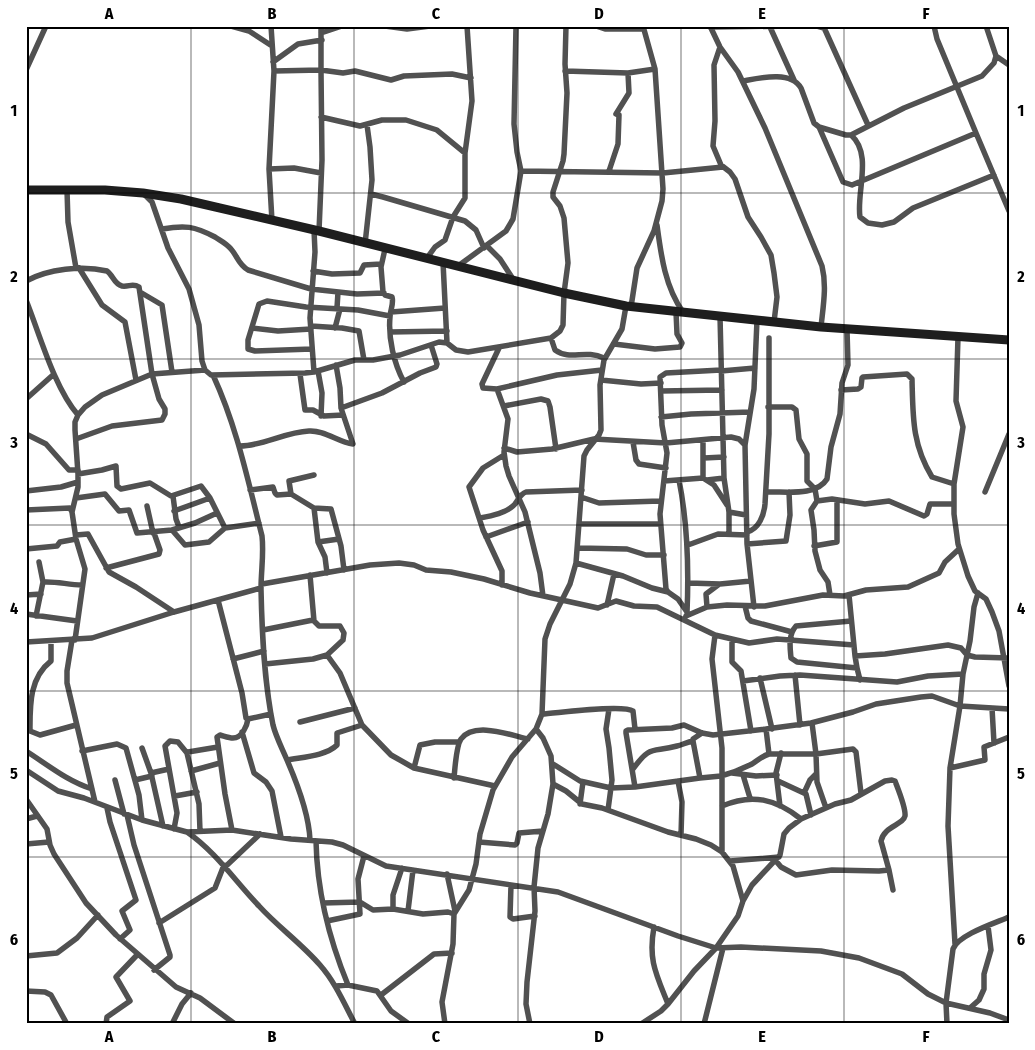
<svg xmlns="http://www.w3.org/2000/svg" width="1035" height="1050" viewBox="0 0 1035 1050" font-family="'Fira Sans Condensed',sans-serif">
<rect width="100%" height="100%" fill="#fff"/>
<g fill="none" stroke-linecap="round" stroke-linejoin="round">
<path stroke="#515151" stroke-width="5.5" d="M231,26L249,31L272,46
M271,26L274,71L269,169L272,221
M385,26L407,29L430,26
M596,26L605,29H644
M710,26L720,47L738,72L765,128L822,266C827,286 823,307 821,327
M817,26L824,28L826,32L868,125
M710,27L796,26
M770,27L794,80
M321,33L342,26
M720,47L714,65L715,121L713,146L721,165L730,172L735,179L748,217L761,237L771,255L774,273L777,297L774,322
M996,56L1009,65
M273,62L298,44L322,40
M26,70L46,26
M274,71L321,70V26
M565,71L628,73L655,69
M743,81C759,78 791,70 801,88L814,123L819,127L846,135H851L904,108L982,76L994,63L996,56L986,26
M616,114L629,93L628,73
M321,117L360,126L382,120H406L437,130L465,153V198L453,217L445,240L435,247L427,258
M819,127L843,182L852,185L976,133L937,39L934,26
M976,133L1009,211
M851,135C873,154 856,193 860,217L868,223L882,225L894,222L913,208L994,175
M465,153L472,101L467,26
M269,169L294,168L321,173
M521,171L663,173L723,167
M609,171L618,144L619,115
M67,190L68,222L76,268
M144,194L152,202L168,248L189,289L199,325L202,361L205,370L211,375L305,373L314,372L355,360H373L400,355L439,342L447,343L456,350L468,352L551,338L560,331L563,325L564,293L568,263L564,218L560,206L553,197V192L563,161L564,154L567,93L565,64L566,26
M371,194L383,197L465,221L476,230L484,248
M657,225C661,255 665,287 683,312
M162,229C185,225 194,226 215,237C221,241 226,243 231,249C238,257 238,264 248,270L311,289L357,294L384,293
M314,230L315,252L310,318L314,372
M319,231L322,160L321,70L343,73L355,71L391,80L404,76L452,74L471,78
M365,244L372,180L370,147L367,125
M487,246L500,259L513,279
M385,249L381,267L383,292L385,295L392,297C394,305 390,310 390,317C388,338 394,364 404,382
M443,262L447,343
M458,266L506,231L513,219L521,171L517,152L514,124L516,26
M79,268L102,305L125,322L136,380
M313,271L332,274L360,273L364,265L381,264
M26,281C48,269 82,265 107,271C113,275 114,284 122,286C129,287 133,283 139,287L152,374L159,399L165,409V414L162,420L112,426L76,439
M140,292L162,305L172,372
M26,300C40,335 54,387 78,415
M631,307L637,268L654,231L662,201L663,189L655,69L643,26
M337,308L338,292
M391,312L445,308
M720,316L724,478L729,512V534
M311,326L342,328L359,331L364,360
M252,328L278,331L311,329
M335,328L340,309
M390,332L447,331
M958,337L956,401L963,427L954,484V514L958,544L968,576L975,591L986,599L992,612L999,631L1009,686
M551,338L555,350C571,361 584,349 604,358
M614,344L655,349L680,347L682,343L677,334L676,312
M499,348L482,384L483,388L497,389L557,375L602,370
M312,349L255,351L248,349V340L259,304L267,301L306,307L358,310L390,316
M318,371L322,393L321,416
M721,371L755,368
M300,374L305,410H313L324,416L343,415
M213,375C237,427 248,481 262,536C264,554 261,571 261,589C262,634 264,681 273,725C276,737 282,748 287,760C297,783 309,815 310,840
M601,380L641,384L661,383
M497,389L508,419L504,452L506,466L509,476L525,512L540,573L543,596
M841,390L858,389L861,387L862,378L863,377L907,374L912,379C913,417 912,444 932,477L954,484
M661,391L722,390
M26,399L54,374
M504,406L541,399L548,401L550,407L556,449
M768,407H792L796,410L799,439L807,454V481L815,489L817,501L811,510L814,530L815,551L820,570L828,582L830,595
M341,408L382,393L420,373L436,367L437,364L431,345
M661,417L691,414L750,412
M26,434L46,444L69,470H78
M633,442L636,460L639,464L666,468
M240,446C263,446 285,432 309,431C325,430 338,442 353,444L341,408L340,388L336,365
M504,448L517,452L552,449L594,439L666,443L731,437L739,439L745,445
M704,458L724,457
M78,474L102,470L116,466L117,486L121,489L150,483L171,496L201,486L210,498L225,528L259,523
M703,478V440
M679,480C688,525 689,567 687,613
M707,480L724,478
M664,481L703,478L714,485L727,505
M250,490L273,487L275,493L277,495L291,494L314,508L331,509L341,546L344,570
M26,491L61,487L78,482
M766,492C784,491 816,497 827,479L831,447L840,414L842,383L848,365L847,329
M985,492L1009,434
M291,494L289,481L314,475
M173,496L176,519L179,527
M581,497L599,503L660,501
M76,498L105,494L119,511L129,510L137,533L172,530L185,545L209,542L225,528
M817,501L832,499L865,504L889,501L924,516L927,514L930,504H954
M147,506L153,533
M314,508L318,542L325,557L327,573
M26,510L70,508L72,512
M174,511L210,498
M729,512L746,515
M480,518C491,516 507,513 515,504C519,499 520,494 526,492L582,490
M580,524H660
M172,530L195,523L217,513
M747,532C759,529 764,515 765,504L769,434V338
M76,535L88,534L109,572L136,587L174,612
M486,537L528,522
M318,542L339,539
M747,544L786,541L790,515L789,492
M688,545L718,534L747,535
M814,546L837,542V500
M578,548L627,549L646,555H664
M26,549L57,546L60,542L76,539
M576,563L623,576L652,588L668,592
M106,568L159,554L160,550L154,533
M43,582C57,581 68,585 82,585
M689,583L720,584L751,581
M262,584L370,565L399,563L414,565L426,570L451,572L484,579L530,593L598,608L616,601L634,606L657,607L715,635L749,643L777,639L854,645
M502,585V571L483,530L469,487L483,468L504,455
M26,595L41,594
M849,595L855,656L857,668
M218,600L242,693L246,718L248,719L271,714
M607,605L614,574
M745,606L748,618L751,621L792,632
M707,607L706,594L718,585
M754,607L747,544L745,445L754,389L757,320
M687,612L678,599L668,592L666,589L660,514L667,453L662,425L660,377L666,373L721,370
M26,614L77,621
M36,616L43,582L39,562
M686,616L707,607L727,605L765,606L823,595L844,596L866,590L908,587L939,573L945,562L959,549
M851,621L796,626C788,635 790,647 791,658L797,662L857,668L860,680
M263,630L313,620
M715,635L712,659L722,748V852
M732,639V662L741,671L751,731
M72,640L67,671V683L95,802
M75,640L85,569L76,539L72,512L78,487V474L75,430V422L78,415L85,407L102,395L152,374L205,370
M26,642L92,638L174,612L261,588
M51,642V661C29,678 30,706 30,731L40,735L76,725
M327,655L340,673L362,725L391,755L414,768L495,786
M855,656L885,654L948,645L961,648L967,655L975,657L1009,658
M233,659L264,651
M265,664L313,659L327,655L343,640L344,633L340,626H319L314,621L310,575
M795,675L800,725
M760,678L772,729
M743,681L780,676L800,675L897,682L928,676L963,674
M992,708L994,743
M542,714C558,713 623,704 633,711L635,729
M300,722L355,708
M812,723L816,754L817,782L826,808
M766,729L769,754
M242,732L254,773L266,782L272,791L281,837
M693,741L700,778
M142,748L151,773L163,826
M26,751C48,765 67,781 92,789
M82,751L117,744L126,748L139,795L142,820
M287,760C302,757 326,756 337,745V733L362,725
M553,764L580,781L611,788L635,787L700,778L721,776C732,773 742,769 752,764C758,760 762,756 769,754H816L853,749L856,752L861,793
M414,768L420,745L435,742H459
M950,768L985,760L984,747L1009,737
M633,769C651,744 652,753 677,746C682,745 687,742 693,741V739L702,733
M26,770L58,791L84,798L142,820L187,832L232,830L291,839L332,842L343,845L386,866L558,892L678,936L716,948L741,947L821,951L859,958L902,974L928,994L946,1003L990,1013L1009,1020
M191,771L220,763
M151,773L169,769
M732,773L756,776L777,775
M743,775L750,798
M454,778C455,769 456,746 461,739C474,721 510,735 528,739
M115,780L124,814
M135,780L152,776
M678,781L682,802L681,835
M778,781L806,794L811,815
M553,784L566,791L582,804L602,808L668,832L696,839L711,845L722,852L733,866L743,901
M635,787L626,733V731L628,730L672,728L684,725L702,733L713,735L766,729L811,723L853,712L876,704L921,697L932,696L960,706L1009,709
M804,793L810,780L816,774
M175,796L197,792
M26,799L47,829L50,845L54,854L86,903L116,935L176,987L200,998L235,1024
M580,804L583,782
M722,806C752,793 776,799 801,819
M780,806L776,773L781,753
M107,808L110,822L136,900L122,911L130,930L120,939
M608,810L612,780L609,748L606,729L609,709
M127,815L134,845L170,955V957L154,970
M26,819L37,816
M174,829L177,813L165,746L170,741L178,742L187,753
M232,830L225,794L217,737L220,735C224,736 229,738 233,738C242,738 247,726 248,719
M200,831L199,804L187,753L188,752L218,747
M187,832C216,852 235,881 259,906C278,927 301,943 320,965C335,982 344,1003 355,1024
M316,841C317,891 329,939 348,985
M479,842L515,845L517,843L519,833L543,831
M26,844L49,842
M730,861L779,857
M776,861L781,867L796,875L832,870L879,871L889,870
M225,867L260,834
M447,874L455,911
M511,885L510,917L513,919L535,916
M323,903L360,902L373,910L393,909V895L402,868
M393,909L423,914L448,912L454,914
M408,911L413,870
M327,921L360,914L358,879L364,856
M159,923L215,888L224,865
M654,927C648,960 656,974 668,1004
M955,944L948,826L950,768L960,706L963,674L970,641L974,607L978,593
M26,956L57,953L77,938L98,915
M336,986L348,985L377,991L391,1011L409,1024
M26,991L45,992L51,995L67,1024
M381,995L434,954L452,953
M970,1008L979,1000L984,989V974L991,950L988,926
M106,1024L107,1017L130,1001L116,977L137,955
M172,1024L182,1004L191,993
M445,1024L442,1002L453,944L454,914L469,890L476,864L480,834L493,790L512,757L536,729
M530,1024L526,1004L527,982L535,911L534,887L538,848L548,814L553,784L551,756L543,738L536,729L542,714L545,639L550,624L570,584L576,563L584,456L587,450L599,435L601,430L600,385L604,360L622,329L626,306
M641,1024L661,1011L668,1004L694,971L716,948L738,916L743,901L752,885L780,855L784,834L789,828L801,819L835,804L851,800L885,781L892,780L895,781C898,789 906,808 905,816C903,825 884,826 881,841L889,870L893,890
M704,1024L723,948
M947,1024L946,1003L953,949C958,935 995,923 1009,917"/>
<path stroke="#1e1e1e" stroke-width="9" d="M26,190H105L143,193L181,199L319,231L564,293L626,306L821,327L1009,340"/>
</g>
<path fill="none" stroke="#000" stroke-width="1" stroke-opacity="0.55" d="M191,26V1024M354,26V1024M518,26V1024M681,26V1024M844,26V1024M26,193H1009M26,359H1009M26,525H1009M26,691H1009M26,857H1009"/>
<rect width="1035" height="1050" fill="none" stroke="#ffffff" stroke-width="55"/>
<rect x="28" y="28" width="980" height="994" fill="none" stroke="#000" stroke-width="2"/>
<g font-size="16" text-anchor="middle" font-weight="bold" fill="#000">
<text x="109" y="19">A</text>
<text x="272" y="19">B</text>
<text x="436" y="19">C</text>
<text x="599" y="19">D</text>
<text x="762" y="19">E</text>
<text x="926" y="19">F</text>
<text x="14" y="116">1</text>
<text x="1021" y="116">1</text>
<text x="14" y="282">2</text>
<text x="1021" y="282">2</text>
<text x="14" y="448">3</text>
<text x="1021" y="448">3</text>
<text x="14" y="614">4</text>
<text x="1021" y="614">4</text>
<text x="14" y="779">5</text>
<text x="1021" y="779">5</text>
<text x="14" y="945">6</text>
<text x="1021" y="945">6</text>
<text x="109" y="1042">A</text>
<text x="272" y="1042">B</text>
<text x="436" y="1042">C</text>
<text x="599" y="1042">D</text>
<text x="762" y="1042">E</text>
<text x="926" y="1042">F</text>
</g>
</svg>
